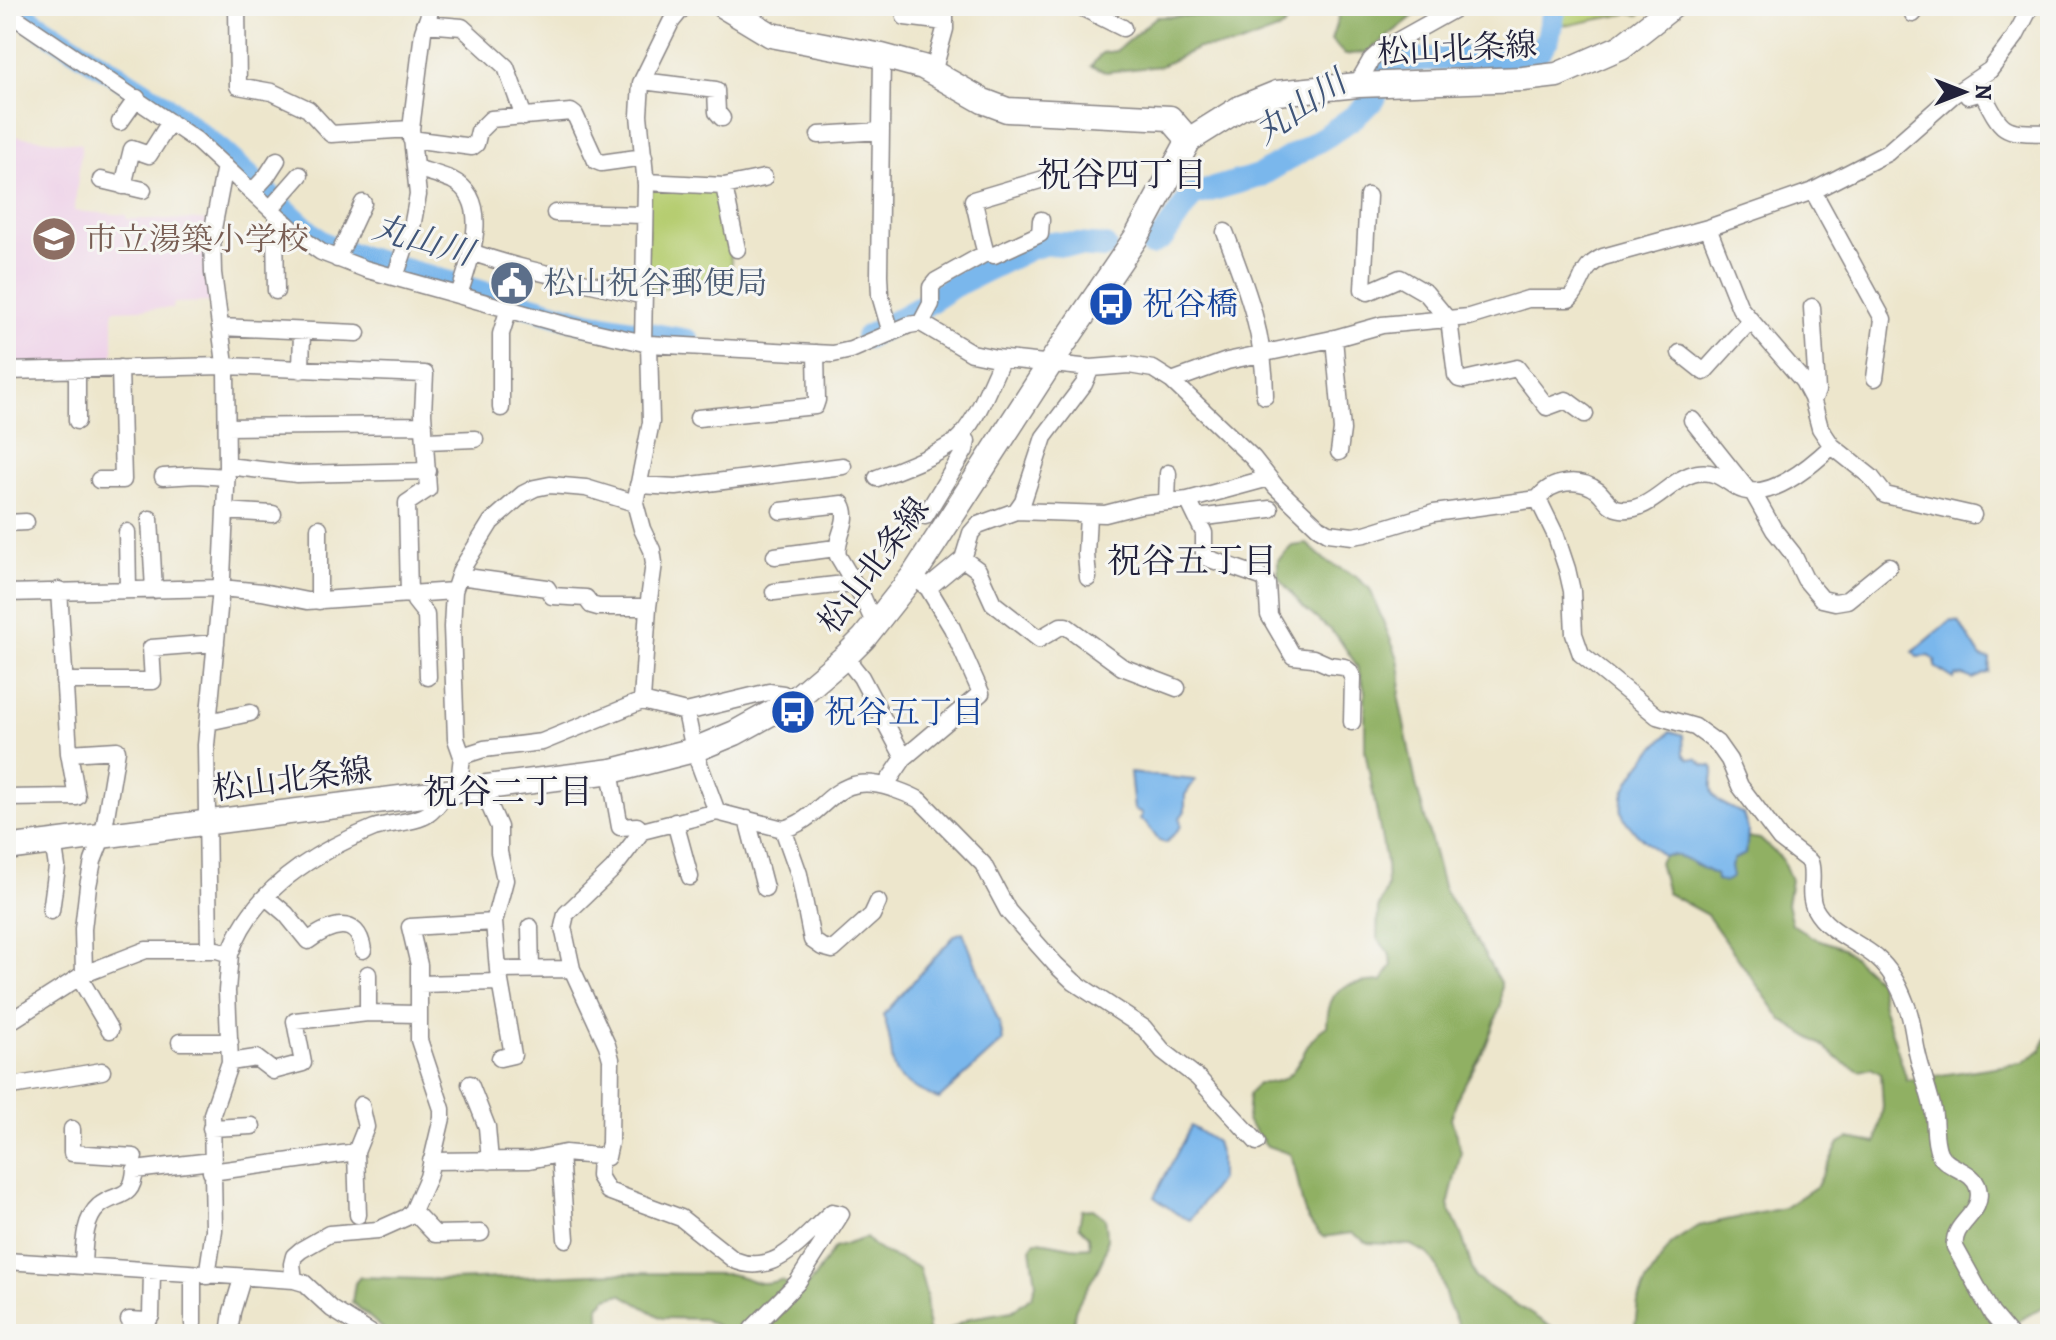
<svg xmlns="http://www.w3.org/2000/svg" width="2056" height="1340" viewBox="0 0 2056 1340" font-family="Alegreya,'Noto Serif JP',serif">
<rect width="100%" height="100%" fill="#f6f6f2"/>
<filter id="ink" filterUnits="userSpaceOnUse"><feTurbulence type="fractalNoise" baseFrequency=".0125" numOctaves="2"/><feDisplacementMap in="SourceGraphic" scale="16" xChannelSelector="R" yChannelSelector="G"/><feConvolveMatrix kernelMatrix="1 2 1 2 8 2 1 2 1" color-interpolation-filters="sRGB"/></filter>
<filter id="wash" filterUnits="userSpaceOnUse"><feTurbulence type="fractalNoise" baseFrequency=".006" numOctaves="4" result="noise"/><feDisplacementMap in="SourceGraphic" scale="32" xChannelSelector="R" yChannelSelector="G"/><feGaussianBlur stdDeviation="1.8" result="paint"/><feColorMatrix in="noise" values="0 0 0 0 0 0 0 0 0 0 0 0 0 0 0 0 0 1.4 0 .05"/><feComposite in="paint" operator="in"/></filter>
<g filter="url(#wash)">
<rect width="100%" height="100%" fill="#ede6cc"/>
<path fill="#eed0e8" d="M6,135L82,144L74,211L126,215L127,219L206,220L212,302L174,303L173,308L113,310V365L6,367Z"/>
<path fill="#b6cd71" stroke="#6c7856" stroke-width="2" d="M1562,6H1651L1639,15L1630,13L1569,25L1553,22Z
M648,186L723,189L732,271L690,287L646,288Z"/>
<path fill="#90b063" stroke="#59694f" stroke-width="2" d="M1248,6H1298L1283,28L1235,46L1198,48L1161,66L1106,72L1091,66L1102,53L1116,51L1156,17L1241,14Z
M1349,6H1426L1368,52L1345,55L1331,40L1341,9Z
M1307,544L1326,561L1355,576L1370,589L1398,658L1401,677L1399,699L1416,784L1444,890L1471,931L1501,984V1005L1485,1048L1460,1092L1451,1118L1461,1152L1448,1206L1462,1236L1475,1278L1562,1334H1462L1448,1304L1437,1267L1428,1254L1411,1245L1368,1243L1352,1233L1323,1237C1294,1212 1304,1185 1290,1154L1267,1146L1247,1121L1249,1094L1258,1083C1306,1086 1294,1046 1327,1026C1328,984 1346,983 1382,981L1392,965L1389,953L1377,938L1378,909L1387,887L1386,862L1365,750V691L1357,666L1337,636L1304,608L1278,577V560L1292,546Z
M1747,837L1760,839L1782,859L1791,880L1787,904L1792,924L1812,937L1843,948L1879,981L1883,1005L1907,1080L2022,1063L2041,1050L2050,1028V1303L2015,1323L2013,1334H1634L1638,1302L1646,1282L1672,1243L1698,1226L1784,1208L1817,1186L1839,1143L1848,1138L1876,1143L1883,1107L1881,1074L1871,1068L1860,1071L1843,1063L1823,1046L1782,1020L1707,915L1667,893L1659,862L1663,856C1686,852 1695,867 1715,874L1731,866L1734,859L1746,854Z
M1093,1209L1105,1218C1114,1261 1092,1273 1076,1308C1073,1315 1074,1326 1073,1334H941L970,1318L1012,1311L1032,1296L1036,1283L1031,1248L1036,1241C1055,1242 1070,1250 1090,1247L1089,1236L1079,1226L1082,1210Z
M866,1238C882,1257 897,1256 919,1268L926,1294L928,1331L934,1334H760L814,1278L834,1248Z
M618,1273L730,1274C755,1278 753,1288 781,1280L788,1284L737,1330L726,1331L704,1319L662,1318L621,1294L607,1298L599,1306C599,1317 598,1328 609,1334H389L352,1302L355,1283L360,1277L452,1280Z"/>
<path fill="#7ab7ec" stroke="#4e6c94" stroke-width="2" d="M1950,621L1959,622L1981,657L1990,659L1989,672L1973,679L1963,675L1955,676L1954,679L1935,667V660L1929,656L1917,657L1913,652Z
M1671,731L1683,735L1684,754L1689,759L1696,758L1704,765L1712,766L1714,769C1706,802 1720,801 1743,814L1748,831L1746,854L1734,859L1731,866L1733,877L1725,882L1716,880L1715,874C1695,867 1686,852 1663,856C1651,846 1635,834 1626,821C1607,795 1653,748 1671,731Z
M1130,773L1195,780L1185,795V811L1180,818L1181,826L1166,843L1159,841L1146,823L1140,820L1142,813L1134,809Z
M963,932L1000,1025L1003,1041L939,1099L936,1098C873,1072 903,1068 883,1015L955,935Z
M1191,1126L1216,1142L1220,1155V1179L1190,1220L1177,1214L1154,1197Z"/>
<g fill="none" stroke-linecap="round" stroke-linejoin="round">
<path stroke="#7ab7ec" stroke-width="24" d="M14,6L33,22L162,104L222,152L319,241L335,250L588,323L688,341
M1151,244L1163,237L1192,195L1259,176L1328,135L1355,116L1374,99L1390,63C1439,53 1492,66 1539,51L1548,38L1555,6
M867,337L920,308L953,286L1030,248L1049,243L1105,247"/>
</g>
</g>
<g filter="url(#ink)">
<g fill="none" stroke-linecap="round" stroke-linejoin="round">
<g stroke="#888484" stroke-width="19">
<path id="minor" d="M237,6L238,86L272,92L308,109L331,134L411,129
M1079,6L1123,28
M6,11L196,140L304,240L321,252L365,269L568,326L649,344L833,354L851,350L909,325L921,323L972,353L996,358L1091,368L1129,365L1153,369L1172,381L1253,458L1276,487L1318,527L1328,533L1353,536L1365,534L1434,513L1538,499C1551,480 1580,477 1598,491C1606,498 1609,508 1621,509C1652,512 1670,478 1697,473C1715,470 1723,479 1736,487C1766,505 1812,465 1832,446L1820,428L1812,398L1803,381L1740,308L1708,228
M1913,14L1919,6
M905,17L945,22
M425,24L462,27L506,67L524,117
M882,56L879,275L880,295L891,333
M933,73L945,29V6
M642,81L716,90L717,112L722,118
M1356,86L1371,60L1383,49L1460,6
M1964,88L1968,96L1982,92C2004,135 2002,132 2050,133
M120,122L137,98
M819,135L881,131
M411,139L472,147L476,144L479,131L491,119L571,112L575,115L596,161L601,163L644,157
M416,168C428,172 441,175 452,180C494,201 469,262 459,295
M101,180L143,190
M646,182L724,186L764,178
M123,186L132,149L149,155L170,122
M724,186L737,249
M253,191L266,177L277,160
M1813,191L1883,319L1875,378
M1368,196L1363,289L1368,292L1400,278L1426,293L1445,316V321
M271,208L300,175
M555,213L645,215
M1225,232C1247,289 1265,335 1265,396
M471,252C528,272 586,282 644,296
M986,253C980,236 979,218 973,200L1047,178
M337,259L363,203
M395,277L412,227L418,195L411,129L423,32L432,6
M276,291L275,229L283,220
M1812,307L1817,391L1813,400
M1449,320L1456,375L1459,379L1464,380L1517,368L1547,407L1566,400L1585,414
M921,323L931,304V287L936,281L986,253L994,255L1040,234L1041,220
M220,327L357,333
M1334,338L1342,430L1339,452
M643,343L646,185L639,115L641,83L671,22L684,6
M1680,353L1704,372L1750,321
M77,369V421
M301,370L302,331
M6,371L225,366L425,374L423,413L428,489L407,503L409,595
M1172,381L1227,361L1332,339L1382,325L1469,317L1528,299H1569C1585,284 1579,268 1603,257L1708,228L1813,191L1887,153L1953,95L1990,70L2015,37L2031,6
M501,408V334L509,308
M698,418L815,406L817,400L816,353
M1692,420L1746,488
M227,427L424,425
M426,441L475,439
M1832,446L1871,477L1885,495L1973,515
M227,466L297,474L428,471
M163,477L196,475L227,477
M877,478C898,470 948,452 961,436C980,414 990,384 1002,359
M99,480H123L120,368
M638,485L676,487L843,466
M1752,491L1774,530L1793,554L1805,579L1822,599L1835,602L1847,600L1889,566
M1538,499L1556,536L1567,569L1572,591L1574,634L1581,654L1657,716L1695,727L1717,743L1729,760L1740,786L1780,839L1810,862C1815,877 1807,894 1815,909C1827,932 1859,942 1877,958C1890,969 1900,988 1906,1004C1913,1020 1913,1035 1917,1052C1921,1071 1929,1091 1933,1110C1936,1124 1933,1139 1939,1153C1947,1170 1973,1169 1978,1188C1985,1215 1951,1222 1955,1247L1992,1314L2009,1334
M1188,500L1204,533V557L1264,578L1267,584L1269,615L1293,656L1313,658L1329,665L1344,667L1349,671L1353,678L1352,722
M1167,502L1168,473
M225,511L273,514
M781,511L842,504C852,521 834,538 838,556L863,598L875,625
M1016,511L1105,514L1140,505L1188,500L1269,478
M1088,515L1086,554L1088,578
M925,516L965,450L967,441L962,436
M1197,518L1270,509
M150,519L154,590
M6,523L26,522
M319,528V601
M127,532L128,590
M775,556L836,548
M963,559L978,570L993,603L1039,639L1061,626H1066L1122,667L1177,688
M459,576L547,588L552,596L586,598L591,605L598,607H648
M913,576L928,588L963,559L971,533L978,525L1016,511L1023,501L1044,437L1084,384L1091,368
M774,592L853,583
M6,593L221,588L262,592L307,601L454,591
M413,594L415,601L426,615L428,677
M845,657L861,677L904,758
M64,681H153L151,648L216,643
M642,701L648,607L654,563L652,550L642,529L635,503L651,422L649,344
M686,712L694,750L717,812
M208,722L250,713
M462,756L456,739L452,627L454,591L461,570L491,522L523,494L535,488L550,485L586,488L635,503
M610,771L620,827L637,826L642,831
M481,786L499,827V852L505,880L494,922L498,970
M885,786L904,758L981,693L952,628L928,588
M463,788L460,774L462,756L484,749L542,742L642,701L686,712L769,692L783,694L793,701
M6,798L77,797L69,753L59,590
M747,819L765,888
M675,822L690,877
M783,829L799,874L812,940L822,947L833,950L872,915L878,902
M266,897L286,914L308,941C329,925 358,914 363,950
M51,911L57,867L53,841
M530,927L531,969
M209,949L206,745L222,578L227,466L226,371L213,273L212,234L225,166
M84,974L146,950H217L230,954C251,891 315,852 374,828C389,823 417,822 428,814C436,809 442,798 448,791
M368,974V1013
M79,977L110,1030
M419,984L498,982
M6,1024L84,974L83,929L88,886L93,861L103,835L117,750L69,753
M180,1042H230
M500,1058L513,1055L498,970L572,969
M230,1062L256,1058L273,1071L303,1063L295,1021L368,1013L417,1014
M470,1084L487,1127L490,1161
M6,1087L102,1071
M211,1128L252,1126
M72,1129V1153L134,1157
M356,1152L366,1127L361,1105
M560,1154L566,1239
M600,1157L599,1176L608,1191L681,1218L734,1260C776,1278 803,1237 832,1212L841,1214L797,1283L752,1329
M431,1161L529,1160L565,1153L607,1157L610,1143L611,1059L607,1045L572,969L563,927L566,914L613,869L642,831L717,812L783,829C827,819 831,768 891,788C902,792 912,795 921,801L983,864L1008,911L1056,965L1074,982L1144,1028L1163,1051L1198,1078L1257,1142
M211,1172L356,1152L358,1215
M413,1211L435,1234L481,1233
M6,1261L294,1280L304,1283L332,1309L372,1334
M83,1266C84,1247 83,1220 99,1206C117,1191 132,1202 135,1170L212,1161
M193,1275V1324
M207,1276L214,1230L212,1114L230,1062L227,991L230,954
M294,1280L292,1264L294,1256L301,1250L329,1234L378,1230L407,1217L413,1211L428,1177L442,1118V1109L419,1040V965L410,927L494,922
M129,1320L148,1321L151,1316L152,1272
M229,1334L232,1312L242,1279"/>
</g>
<g stroke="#888484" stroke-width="27">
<path id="primary" d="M723,6L771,35L882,56L923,67L983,101L1007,110L1170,118L1189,140
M6,848L612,771L694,750L735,733L793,701L845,657L864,638L913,576L1050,364L1137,236L1189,140L1240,108L1277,93L1358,85L1523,79L1557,75L1621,47L1673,6"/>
</g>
<use href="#minor" stroke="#fff" stroke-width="16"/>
<use href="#primary" stroke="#fff" stroke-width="24"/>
</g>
</g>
<defs>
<g id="school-disc" transform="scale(2.3)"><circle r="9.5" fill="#8d6e63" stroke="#f6f6f2"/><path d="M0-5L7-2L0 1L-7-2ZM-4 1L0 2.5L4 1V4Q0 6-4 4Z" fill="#fff"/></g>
<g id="civic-disc" transform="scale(2.3)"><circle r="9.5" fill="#5c6f8a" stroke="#f6f6f2"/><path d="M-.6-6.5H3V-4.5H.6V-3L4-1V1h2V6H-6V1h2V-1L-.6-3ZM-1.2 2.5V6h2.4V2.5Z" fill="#fff"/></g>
<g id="bus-disc" transform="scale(2.3)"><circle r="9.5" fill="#1a4fb4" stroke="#f6f6f2"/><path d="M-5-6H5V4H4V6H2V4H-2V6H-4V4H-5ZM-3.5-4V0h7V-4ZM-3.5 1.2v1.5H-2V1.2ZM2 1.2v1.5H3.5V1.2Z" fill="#fff"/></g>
</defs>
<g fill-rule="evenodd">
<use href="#school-disc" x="54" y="239"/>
<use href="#civic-disc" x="512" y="283"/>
<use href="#bus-disc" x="1111" y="304"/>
<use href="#bus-disc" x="793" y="712"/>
</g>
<g text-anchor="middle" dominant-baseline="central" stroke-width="6" stroke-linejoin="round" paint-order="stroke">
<g font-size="32" fill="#22223b" stroke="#f6f6f2">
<text transform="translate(1457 48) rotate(-3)">松山北条線</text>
<text transform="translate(873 565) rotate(-53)">松山北条線</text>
<text transform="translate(292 779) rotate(-7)">松山北条線</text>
</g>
<g font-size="32" fill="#785e54" stroke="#f6f6f2" text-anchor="start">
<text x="85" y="239">市立湯築小学校</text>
</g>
<g font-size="32" fill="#4e5e75" stroke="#f6f6f2" text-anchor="start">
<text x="543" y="283">松山祝谷郵便局</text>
</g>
<g font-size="32" fill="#164399" stroke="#f6f6f2" text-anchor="start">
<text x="1142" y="304">祝谷橋</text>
<text x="824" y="712">祝谷五丁目</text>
</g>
<g font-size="34" font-style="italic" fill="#415679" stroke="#f6f6f2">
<text transform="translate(1300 107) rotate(-34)">丸山川</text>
<text transform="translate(423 240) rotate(16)">丸山川</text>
</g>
<g font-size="34" fill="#22223b" stroke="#f6f6f2">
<text x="1122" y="174">祝谷四丁目</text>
<text x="1192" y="560">祝谷五丁目</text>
<text x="508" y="791">祝谷二丁目</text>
</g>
</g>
<rect width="2056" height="1340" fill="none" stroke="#f6f6f2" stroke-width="32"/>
<g transform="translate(1964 92) rotate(90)" stroke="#f6f6f2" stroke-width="6" paint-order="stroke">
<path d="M0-6L14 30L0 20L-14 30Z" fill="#22223b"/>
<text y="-12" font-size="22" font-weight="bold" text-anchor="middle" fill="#22223b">N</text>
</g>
</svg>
